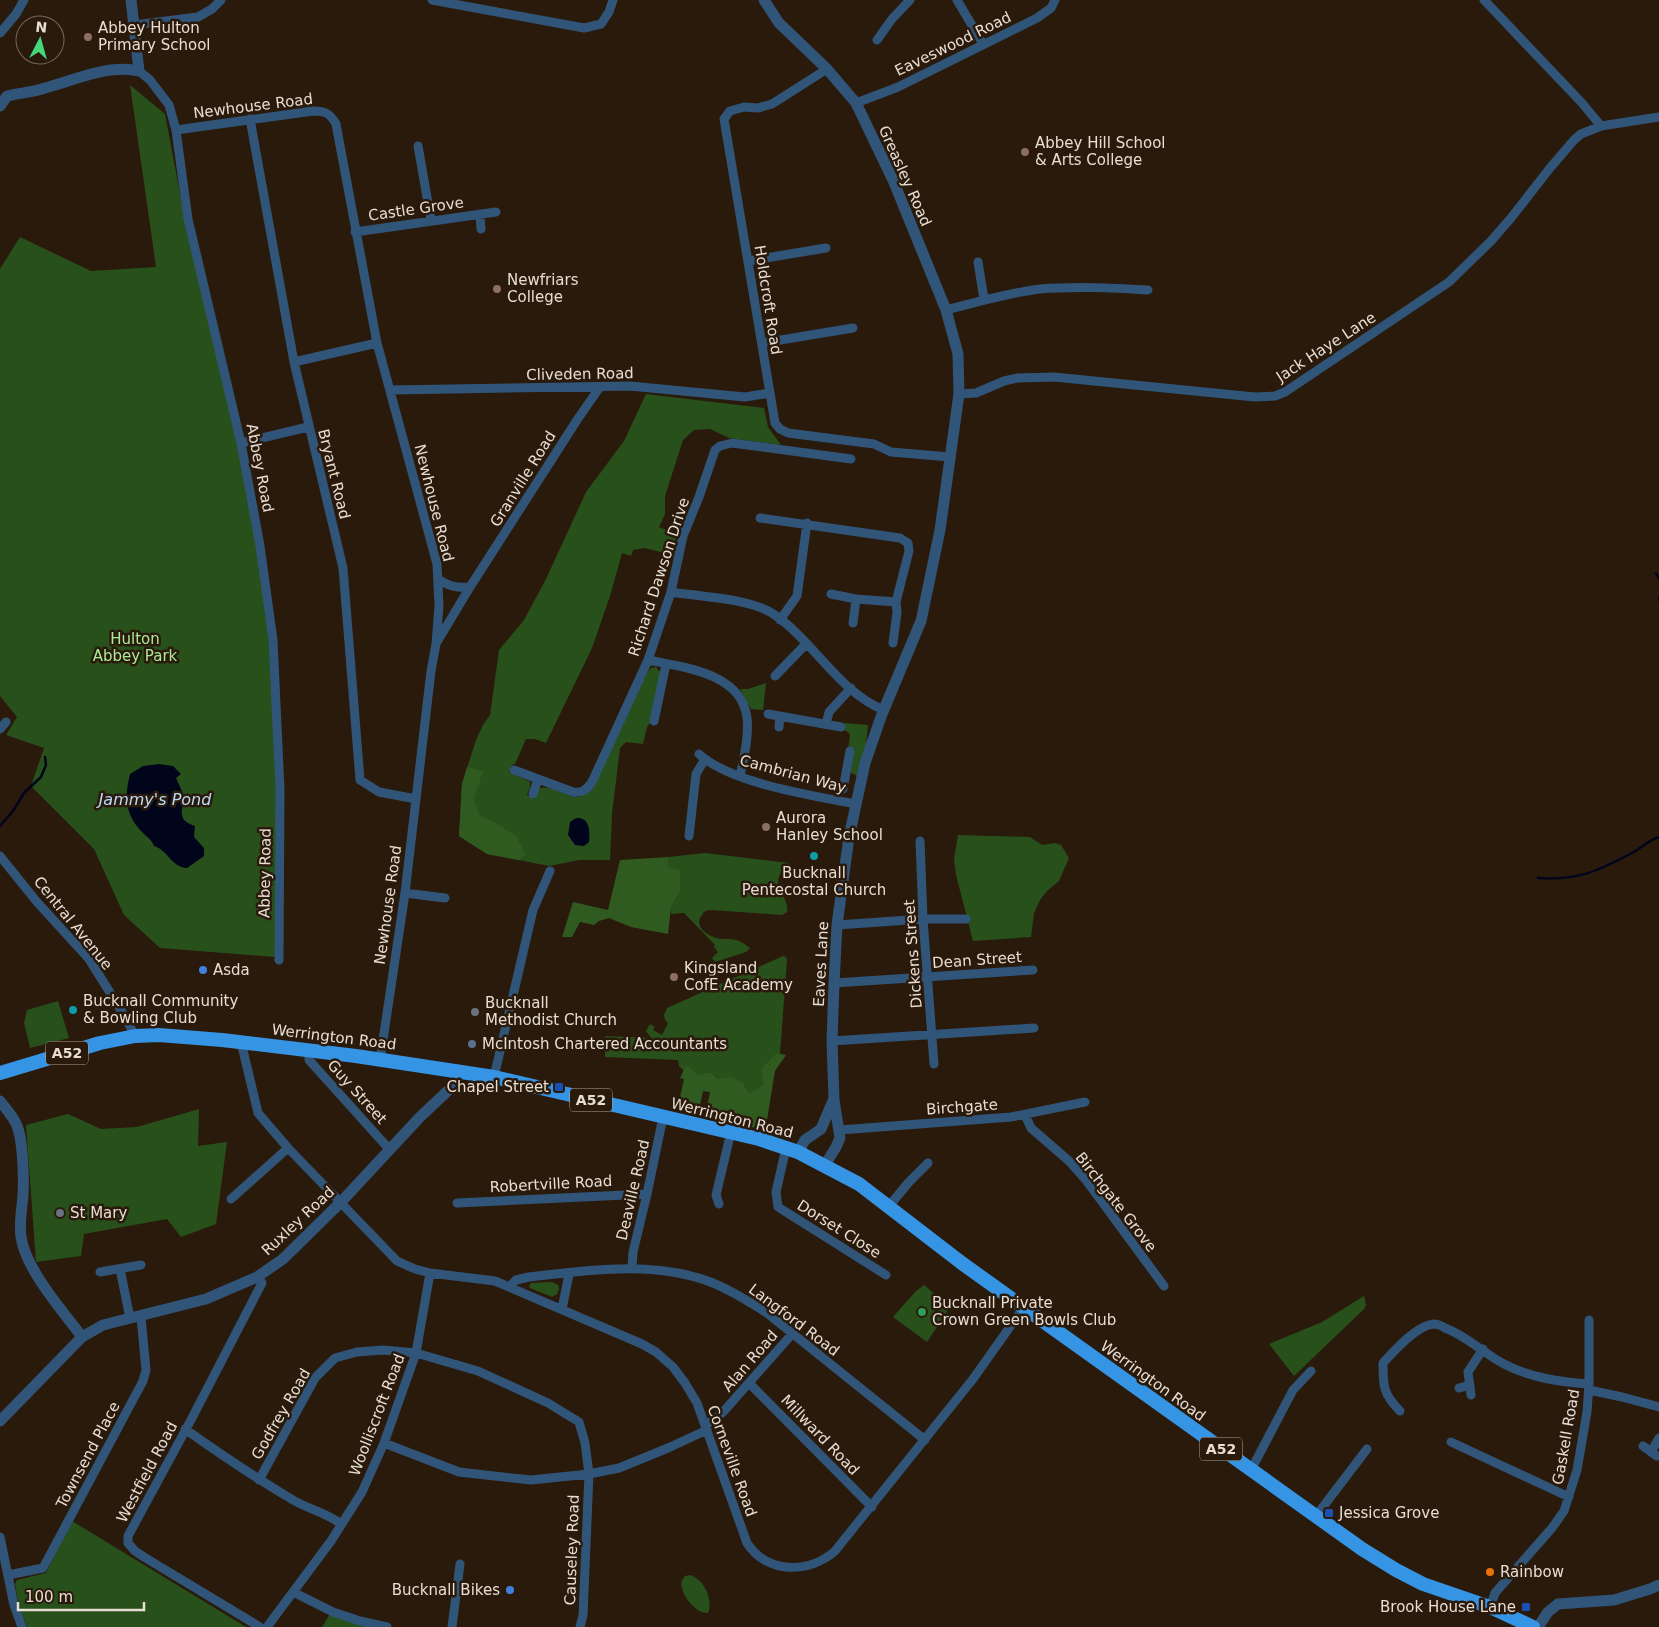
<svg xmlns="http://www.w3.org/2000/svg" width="1659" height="1627" viewBox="0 0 1659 1627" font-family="'DejaVu Sans',sans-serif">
<rect width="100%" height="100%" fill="#2a1a0c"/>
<path fill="#28501b" d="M130,85L165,114L185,220L238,443L257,545L270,641L277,787L275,957L160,948L124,915L94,849L31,786L44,748L6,735L17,717L0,696V269L20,237L91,271L156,267Z
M646,394L764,408L768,427L781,445L729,438L710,429L694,430L683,440L665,496V514L659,527L677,534L672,555L645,548L633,550L631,556L622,553L610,596L592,648L546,743L535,739H526L515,764L512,765L509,772L530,782V787L527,795L534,799L540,788C560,783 575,812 593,786L634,697L648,671L651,668L656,667L661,673L653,719L647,727L643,744L626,742L620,748L612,814L610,860H579L549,866L487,854L459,836L462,784L476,740L483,725L490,715L499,650L524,620L546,579L586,492L624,441Z
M766,683L763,710L751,709L740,689H748Z
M844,723L868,725L866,745L858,776L851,773L848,750L850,736L849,733L843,729Z
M958,835L1030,837L1042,845L1055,843L1061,845L1069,858L1059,881L1047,891L1040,900L1034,913L1031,937L973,941L956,875L954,859Z
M705,853L789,863C786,868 781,871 779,876C774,889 790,899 787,912L782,915L712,910C707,910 704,911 702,915C693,926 707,935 716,938C722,940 730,938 736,940C741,941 746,945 750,948L746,952L715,962L712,958L718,952L714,947L715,945L684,913L671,914V907L680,892L667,867L669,857Z
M783,956L786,957L787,960L780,1054L776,1053L764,1084L749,1093L744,1084L718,1079L711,1072L698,1076L686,1066L684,1071L679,1066L678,1060L605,1057V1036L651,1038L646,1031L650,1024L655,1027L653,1030L662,1035L668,1023L665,1020L664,1015L667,1008Z
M58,1001L69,1038L30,1048L24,1023L27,1010Z
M199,1109L198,1146L227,1142L216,1224L181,1237L167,1219L84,1234L81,1256L36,1262L26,1125L68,1114L101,1129L137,1127Z
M552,1282L558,1285L559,1289L557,1294L552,1297L530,1288L529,1286L531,1283Z
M924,1285L950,1307L927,1342L893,1317L915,1292Z
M1364,1296L1366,1305L1364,1309L1294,1376L1269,1344L1322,1322Z
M72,1521L246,1627H27L19,1605L15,1584L17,1580L46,1573Z
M691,1575C705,1581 713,1600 708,1613C697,1614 684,1598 682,1588C680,1583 682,1580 685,1576Z
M330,1614L377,1627H322Z"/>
<path fill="#2f5b21" d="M467,767L483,771L474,799L479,815L494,822L516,836L525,854L519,860L487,854L459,836L462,784Z
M669,857L668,867L680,870V892L671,907L668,934L631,927L609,918L599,921L594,925L580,922L572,937H562L573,902L608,910L620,860Z
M776,1053L786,1055L775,1071L766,1126L761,1129L705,1117L710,1092L703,1091L698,1115L677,1111L684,1079L680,1078L686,1065L698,1075L711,1072L718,1079L732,1077L744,1084L749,1093L764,1084L761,1070Z"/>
<path fill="#00051b" d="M159,764L173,766L181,774L176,778L185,798C180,813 179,821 195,826L194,837L204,848V856L187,868C171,867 168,850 154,846C152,840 148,838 144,834C125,816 124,798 130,774L143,766Z
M576,818C590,817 590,831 589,842L584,846L575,845L568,835L570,822Z"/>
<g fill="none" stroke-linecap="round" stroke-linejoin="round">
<path stroke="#00051b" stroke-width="2.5" d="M1656,573L1659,579
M1659,598V600
M0,826L13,811L24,793L41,777L46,765L45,757
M1538,878C1577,881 1598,871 1632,853C1641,848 1649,840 1659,837"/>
<path stroke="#305578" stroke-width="9" d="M432,0L584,28L601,24L609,12L613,0
M957,0L983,44
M1484,0L1582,103L1601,126
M134,25L198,17L212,9L221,0
M0,33L16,14L24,0
M877,40L892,19L910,0
M827,69L772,104L758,108L744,107L730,111L724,119L775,423L780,429L788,433L874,444L891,452L950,457
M139,71L150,80L169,105L176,130L188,219L241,443L260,546L273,640L280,789L279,960
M856,103L898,87L1037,18L1051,8L1055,0
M250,119L294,362L343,568L360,780L379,792L416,799
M176,130L313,111C325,111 330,113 336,124L377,343L437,564L439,606L436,644L431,671L405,893L380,1060
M418,146L431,220
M480,214L481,229
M355,232L496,212
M748,261L826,248
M978,262L984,299
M946,310C977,302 1008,293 1040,289C1076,286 1113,288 1148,290
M762,343L853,328
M294,362L377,343
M390,390L630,386L745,397L769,393
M959,394L976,393L1004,381L1018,378L1054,377L1255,397L1275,396L1285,392L1449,282L1491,241L1511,218L1550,168L1574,140L1581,134L1601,126L1659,117
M241,443L308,427
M760,518L900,538L908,543L909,551L896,602L897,612L893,643
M438,579C450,587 457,588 470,587
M671,592C701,597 751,598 775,615C814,642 840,693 884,710
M831,594L856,599L896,602
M780,620L797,596L807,523
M853,623L856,599
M437,642L470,587L577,420L600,387
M648,660C683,667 742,673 747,718C749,737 744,757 740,776
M775,676L806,644
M768,714L841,727
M654,721L666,664
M826,724L829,712L851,688
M779,727L780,716
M0,729L6,722
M699,754C732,784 812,795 855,804
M514,770L573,792C583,793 586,790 592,782L648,660L671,592L683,536L699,497L715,450L720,446L732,443L851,459
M843,789L850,751
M533,794L538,779
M689,836L696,774L705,759
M920,841L923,919L934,1064
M0,856L37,902L89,959L124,1015L135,1036
M405,893L445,898
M837,925L923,919H966
M834,983L1033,970
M832,1041L1034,1028
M241,1042L258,1113L288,1148L397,1261L415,1269L430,1273L495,1281L642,1344L656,1352L673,1367L685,1383L697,1403L747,1543C767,1574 809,1574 835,1551L973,1379L1024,1307
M309,1050V1060L390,1150
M494,1077L533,910L550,871
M1025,1115L1031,1128L1069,1161L1086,1180L1164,1286
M840,1130L1011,1117L1085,1102
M786,1148L776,1192L778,1207L886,1275
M231,1199L288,1148
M457,1203L647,1194
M719,1204L716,1195L731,1132
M889,1206L909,1182L928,1163
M632,1268L633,1252L647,1194L663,1117
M120,1269L130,1318
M100,1272L141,1265
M257,1277L262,1283L192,1418L128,1536V1543L135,1551L144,1557L260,1627
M509,1287L516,1280L529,1277C588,1270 656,1260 713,1283C732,1291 750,1302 767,1313L925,1440
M562,1309L569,1274
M749,1383L872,1507
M1459,1388L1470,1385
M1589,1390L1622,1397L1659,1407
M1471,1395L1468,1372L1483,1349
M1400,1411C1383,1394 1383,1386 1383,1363C1394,1351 1417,1325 1434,1324C1437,1324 1442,1326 1445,1328C1467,1336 1483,1353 1504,1364C1531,1378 1560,1382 1589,1384
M705,1424L713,1421L724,1411L792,1334
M185,1429C220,1454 256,1478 293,1500C308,1509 327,1513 341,1524
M1451,1442L1569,1497
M384,1443L459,1472L531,1480L589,1474L619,1468L668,1448L707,1430
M1643,1446L1657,1456
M1651,1452L1659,1438
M1251,1470L1293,1390L1311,1371
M259,1480L315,1378L335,1358L357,1352L383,1350L416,1353L478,1371L548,1403L579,1422L585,1443L589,1474L583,1615L580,1627
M1316,1516L1367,1449
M0,1537L14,1605L22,1627
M8,1575L43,1568L143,1381L146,1370L141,1317
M293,1592L333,1612L360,1621L387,1627
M1490,1607L1495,1593L1552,1528L1564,1511L1577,1470L1587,1412L1589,1384V1320
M267,1627L331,1541L362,1492L384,1443L416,1353L430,1273
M452,1627L460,1564"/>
<path stroke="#305578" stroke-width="11" d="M764,0L779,23L827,69L856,103L893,180L946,310L958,354L959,394L940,530L921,621L882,714L865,763L849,837L837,925L834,983L832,1041L834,1100L840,1138L836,1147L825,1165
M0,106L7,96C20,93 33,92 45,88C76,80 107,64 139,71L131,0
M0,1101C6,1109 14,1117 17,1126C23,1140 24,1179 23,1195C22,1209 19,1222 21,1237C26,1270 62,1310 82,1337
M798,1152L805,1140L821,1129L833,1101
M0,1421L82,1337L103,1325L206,1299L257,1277L283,1259L341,1202L420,1117L454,1085L458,1070
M1538,1627L1548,1612L1558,1604L1614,1600L1650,1589L1659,1585"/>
<path stroke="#3694e4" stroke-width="14" d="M0,1073L100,1043L135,1036L159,1035L222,1040L356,1056L494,1077L759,1139L798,1152L859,1184L963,1264L1362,1549L1396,1570L1423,1584L1490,1607L1533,1627"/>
</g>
<g fill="#8d6e63" stroke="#2a1a0c" stroke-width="2">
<circle cx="88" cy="37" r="5"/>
<circle cx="1025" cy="152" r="5"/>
<circle cx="497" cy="289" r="5"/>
<circle cx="766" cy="827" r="5"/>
<circle cx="674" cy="977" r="5"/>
</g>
<g fill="#0f9aa8" stroke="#2a1a0c" stroke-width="2">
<circle cx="814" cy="856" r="5"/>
<circle cx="73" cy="1010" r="5"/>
</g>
<g fill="#3f7fe0" stroke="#2a1a0c" stroke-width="2">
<circle cx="203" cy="970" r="5"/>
<circle cx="510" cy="1590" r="5"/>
</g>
<g fill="#6b7280" stroke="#2a1a0c" stroke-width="2">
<circle cx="475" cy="1012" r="5"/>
<circle cx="60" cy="1213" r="5"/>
</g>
<circle fill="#5c6f8a" stroke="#2a1a0c" stroke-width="2" cx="472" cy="1044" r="5"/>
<g fill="#1a4fb4" stroke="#2a1a0c" stroke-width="2">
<rect x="554" y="1082" width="10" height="10" rx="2.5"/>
<rect x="1324" y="1508" width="10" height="10" rx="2.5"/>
<rect x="1521" y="1602" width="10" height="10" rx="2.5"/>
</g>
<circle fill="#2e9e5b" stroke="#2a1a0c" stroke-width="2" cx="922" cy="1312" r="5"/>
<circle fill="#e8710a" stroke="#2a1a0c" stroke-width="2" cx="1490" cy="1572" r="5"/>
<g text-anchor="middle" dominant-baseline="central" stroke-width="5" stroke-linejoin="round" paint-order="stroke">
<g fill="#2a1a0c" stroke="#afa297" stroke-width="1">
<rect x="46" y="1041.5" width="42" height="23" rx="4"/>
<rect x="570" y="1088.5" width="42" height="23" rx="4"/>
<rect x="1200" y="1437.5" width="42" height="23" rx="4"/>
</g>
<g font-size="14" font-weight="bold" fill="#e8ddd3">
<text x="67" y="1053">A52</text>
<text x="591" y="1100">A52</text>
<text x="1221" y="1449">A52</text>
</g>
<g font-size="15" fill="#e8ddd3" stroke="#2a1a0c" text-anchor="start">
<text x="98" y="28">Abbey Hulton<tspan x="98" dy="17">Primary School</tspan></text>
<text x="1035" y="143">Abbey Hill School<tspan x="1035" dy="17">&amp; Arts College</tspan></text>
<text x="507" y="280">Newfriars<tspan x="507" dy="17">College</tspan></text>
<text x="776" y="818">Aurora<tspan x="776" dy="17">Hanley School</tspan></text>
<text x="814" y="873" text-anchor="middle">Bucknall<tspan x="814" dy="17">Pentecostal Church</tspan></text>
<text x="684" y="968">Kingsland<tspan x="684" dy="17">CofE Academy</tspan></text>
<text x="213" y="970">Asda</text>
<text x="83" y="1001">Bucknall Community<tspan x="83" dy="17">&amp; Bowling Club</tspan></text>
<text x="485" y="1003">Bucknall<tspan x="485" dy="17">Methodist Church</tspan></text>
<text x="482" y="1044">McIntosh Chartered Accountants</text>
<text x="549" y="1087" text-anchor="end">Chapel Street</text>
<text x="70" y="1213">St Mary</text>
<text x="932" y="1303">Bucknall Private<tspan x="932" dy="17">Crown Green Bowls Club</tspan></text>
<text x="1339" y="1513">Jessica Grove</text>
<text x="1500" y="1572">Rainbow</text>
<text x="500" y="1590" text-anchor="end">Bucknall Bikes</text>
<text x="1516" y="1607" text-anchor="end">Brook House Lane</text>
</g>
<g font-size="15" fill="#e8ddd3" stroke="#2a1a0c">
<text transform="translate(953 44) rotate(-26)">Eaveswood Road</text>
<text transform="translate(253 106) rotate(-7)">Newhouse Road</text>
<text transform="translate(905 176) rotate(66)">Greasley Road</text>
<text transform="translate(416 209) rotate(-8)">Castle Grove</text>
<text transform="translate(768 300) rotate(81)">Holdcroft Road</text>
<text transform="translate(1326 347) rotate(-33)">Jack Haye Lane</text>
<text transform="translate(580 374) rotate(-1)">Cliveden Road</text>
<text transform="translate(260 468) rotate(79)">Abbey Road</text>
<text transform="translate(334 474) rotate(76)">Bryant Road</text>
<text transform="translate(523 479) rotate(-58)">Granville Road</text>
<text transform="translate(434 503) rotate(76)">Newhouse Road</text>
<text transform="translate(659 577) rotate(-72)">Richard Dawson Drive</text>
<text transform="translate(793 774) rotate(15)">Cambrian Way</text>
<text transform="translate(265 873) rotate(-89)">Abbey Road</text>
<text transform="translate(388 905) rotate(-82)">Newhouse Road</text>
<text transform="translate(73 923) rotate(51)">Central Avenue</text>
<text transform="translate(913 954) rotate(-94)">Dickens Street</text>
<text transform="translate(977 960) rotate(-4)">Dean Street</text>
<text transform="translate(821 964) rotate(-87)">Eaves Lane</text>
<text transform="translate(334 1037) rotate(7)">Werrington Road</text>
<text transform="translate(357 1092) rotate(48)">Guy Street</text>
<text transform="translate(962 1107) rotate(-4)">Birchgate</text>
<text transform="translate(732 1118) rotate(14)">Werrington Road</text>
<text transform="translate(551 1184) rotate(-3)">Robertville Road</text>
<text transform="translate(633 1190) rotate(-77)">Deaville Road</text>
<text transform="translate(1116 1202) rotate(52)">Birchgate Grove</text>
<text transform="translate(298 1221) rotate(-43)">Ruxley Road</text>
<text transform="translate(839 1229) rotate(32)">Dorset Close</text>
<text transform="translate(794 1320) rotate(37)">Langford Road</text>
<text transform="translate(750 1361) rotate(-49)">Alan Road</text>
<text transform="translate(1153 1381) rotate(36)">Werrington Road</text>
<text transform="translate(281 1414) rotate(-60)">Godfrey Road</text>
<text transform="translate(377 1415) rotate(-69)">Woolliscroft Road</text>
<text transform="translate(820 1435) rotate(46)">Millward Road</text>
<text transform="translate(1566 1437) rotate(-80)">Gaskell Road</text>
<text transform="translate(88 1455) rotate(-62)">Townsend Place</text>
<text transform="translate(732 1461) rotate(70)">Corneville Road</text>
<text transform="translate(147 1472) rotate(-62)">Westfield Road</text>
<text transform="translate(572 1550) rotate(-88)">Causeley Road</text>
</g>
<g font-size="15" fill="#a9ea96" stroke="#2a1a0c">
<text x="135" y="639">Hulton<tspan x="135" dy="17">Abbey Park</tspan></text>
</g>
<g font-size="16" font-style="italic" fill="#bcdaf8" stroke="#2a1a0c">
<text x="155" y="799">Jammy's Pond</text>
</g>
</g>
<g transform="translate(40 40) rotate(6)"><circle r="24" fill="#2a1a0c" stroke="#76685c"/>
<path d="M0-4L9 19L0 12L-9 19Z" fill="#44d77b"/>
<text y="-8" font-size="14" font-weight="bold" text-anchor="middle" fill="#e8ddd3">N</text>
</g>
<path d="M18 1602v8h126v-8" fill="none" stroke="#e8ddd3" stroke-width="2.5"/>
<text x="25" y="1602" font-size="15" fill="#e8ddd3" stroke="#2a1a0c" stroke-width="4" paint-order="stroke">100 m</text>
</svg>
